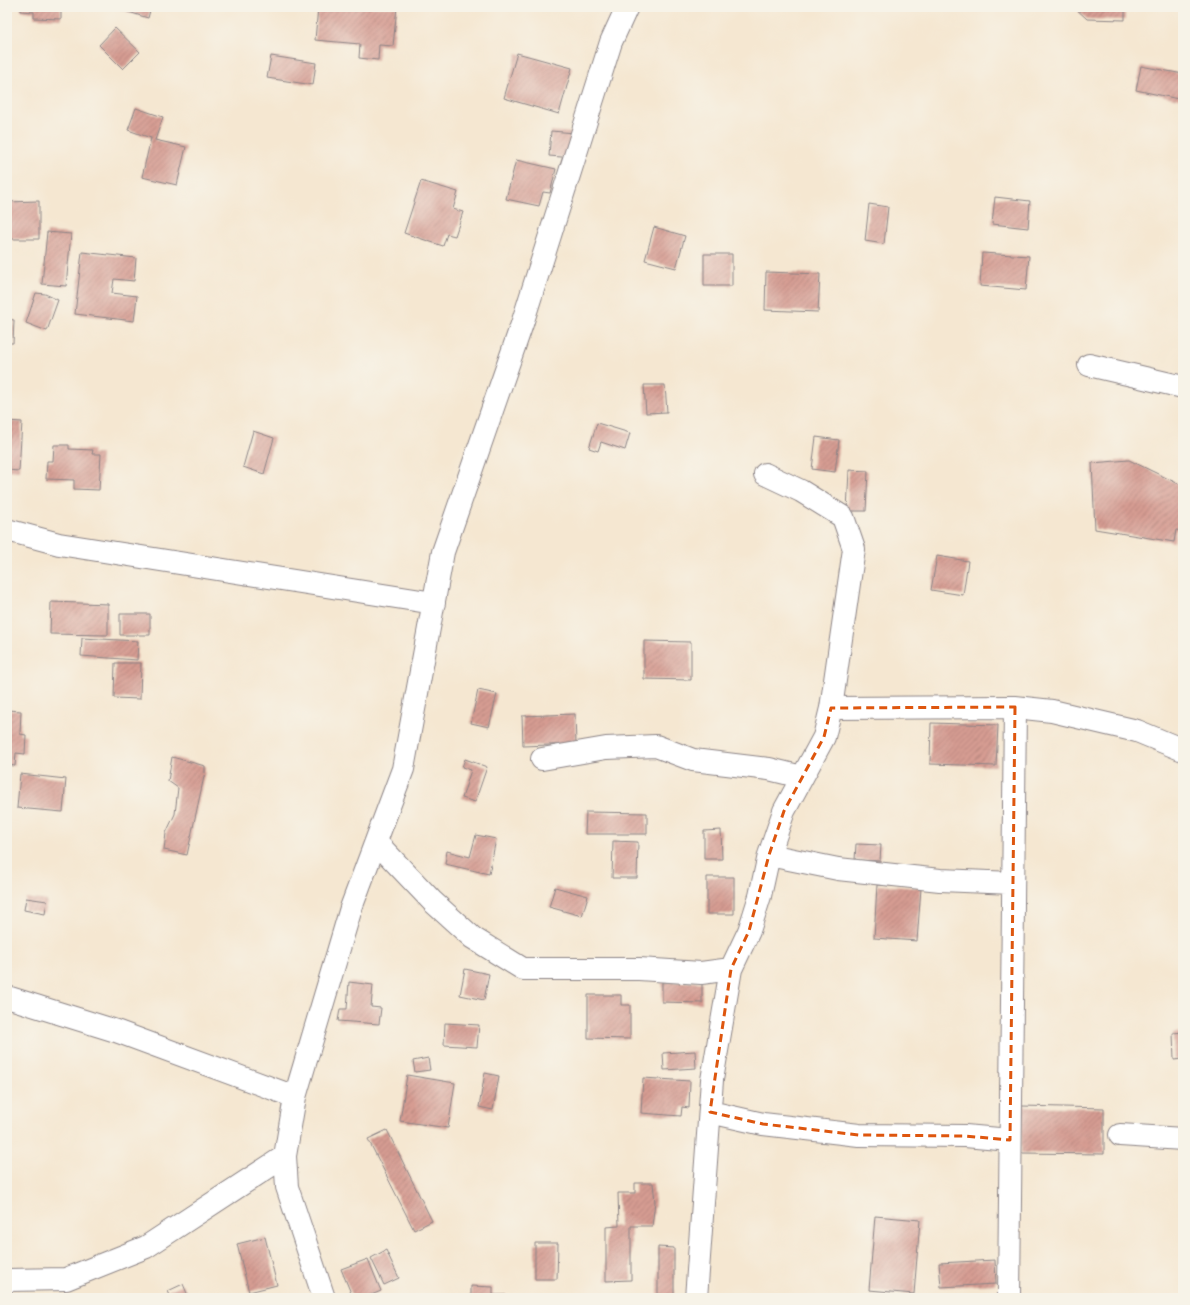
<svg xmlns="http://www.w3.org/2000/svg" width="1190" height="1305" viewBox="0 0 1190 1305" font-family="'Architects Daughter',sans-serif">
<defs>
<pattern id="building-hatch" width="6" height="6" patternUnits="userSpaceOnUse"><rect width="6" height="6" fill="#d69c92"/><path d="M-1 1l2-2M0 6l6-6M5 7l2-2" fill="none" stroke="#ad7f78"/></pattern>
</defs>
<rect width="100%" height="100%" fill="#f7f3e8"/>
<filter id="ink" filterUnits="userSpaceOnUse"><feTurbulence type="fractalNoise" baseFrequency=".025" numOctaves="2"/><feDisplacementMap in="SourceGraphic" scale="8" xChannelSelector="R" yChannelSelector="G"/><feConvolveMatrix kernelMatrix="1 2 1 2 8 2 1 2 1" color-interpolation-filters="sRGB"/></filter>
<filter id="wash" filterUnits="userSpaceOnUse"><feTurbulence type="fractalNoise" baseFrequency=".012" numOctaves="4" result="noise"/><feDisplacementMap in="SourceGraphic" scale="16" xChannelSelector="R" yChannelSelector="G"/><feGaussianBlur stdDeviation="0.9" result="paint"/><feColorMatrix in="noise" values="0 0 0 0 0 0 0 0 0 0 0 0 0 0 0 0 0 1.4 0 .05"/><feComposite in="paint" operator="in"/></filter>
<g filter="url(#wash)">
<rect width="100%" height="100%" fill="#f5e7d1"/>
<g id="blocks">
<path fill="url(#building-hatch)" d="M21,7H61V19L34,18V12L21,11Z
M112,7H151L148,18Z
M318,7H397L393,46L379,45L378,60L359,58L360,44L315,40Z
M1074,7H1125V20L1087,19Z
M115,28L140,52L123,69L99,45Z
M517,53L572,68L559,114L504,98Z
M271,56L316,63L313,85L267,78Z
M1141,66L1183,74V100L1136,90Z
M136,108L163,117L155,140L186,147L177,185L142,177L151,138L128,130Z
M551,131L575,133L574,158L549,156Z
M516,160L556,169L550,193L543,192L539,206L506,199Z
M421,181L458,192L453,209L463,212L455,236L447,234L443,246L404,233Z
M995,197L1030,201L1028,228L992,224Z
M39,201V239H7V202Z
M869,204L888,207L884,244L865,241Z
M654,227L685,236L676,268L645,260Z
M47,232L71,234L66,286L42,284Z
M82,252L136,258L134,281L114,279L112,293L137,296L134,321L75,314Z
M982,253L1029,256L1026,290L980,286Z
M704,254H732V286H704Z
M766,272L820,274L818,312L765,310Z
M36,293L45,294L58,300L47,331L26,323Z
M7,319L14,320L13,343H7Z
M644,385H665L667,412L646,413Z
M7,421L22,422L19,471L7,470Z
M597,423L630,433L625,450L601,442L598,451L589,448Z
M253,431L274,438L264,474L243,467Z
M816,437L839,440L835,472L812,469Z
M54,445H69V449L93,450L92,454H101L99,490L74,489V480L46,479L47,461H53Z
M1129,460L1183,486V531L1176,530L1174,542L1095,529L1092,463Z
M849,470L868,471L866,511H847Z
M937,556L968,561L963,595L931,590Z
M51,602L108,604V635L50,634Z
M120,614H150V635H120Z
M82,638L138,641L137,660L81,656Z
M644,641L691,642V680L644,679Z
M115,663H141L140,699L114,698Z
M478,690L497,694L489,727L471,723Z
M7,710L21,711L20,734L26,735L25,754L16,753L15,766L7,765Z
M575,714L576,744L523,746L522,716Z
M931,723L998,725L996,766L930,764Z
M172,757L205,766V772L187,855L164,850L166,833L175,814L178,788L168,781Z
M465,759L487,767L475,802L462,798L471,770L462,767Z
M20,774L66,779L63,812L17,808Z
M586,812L647,813V834H585Z
M721,830L722,859H704V831Z
M476,835L496,839L489,874L445,864L447,851L470,857Z
M613,841L638,842L637,878H612Z
M856,844L881,845L880,861L855,860Z
M707,877H734V914H707Z
M877,885L921,888L917,941L874,938Z
M555,887L588,896L582,916L549,907Z
M26,898L47,901L45,914L24,910Z
M465,969L489,974L484,1000L460,995Z
M349,982L373,985L371,1007L381,1008L379,1024L338,1021L340,1009H347Z
M662,982H702V1003L662,1002Z
M588,995H621V1005H630V1039L588,1038Z
M445,1023L479,1025L477,1047L444,1045Z
M1183,1032V1059L1174,1060L1173,1033Z
M695,1051L696,1068L664,1070L663,1053Z
M428,1058L430,1070L415,1072L413,1061Z
M485,1073L499,1076L493,1110L479,1107Z
M407,1075L455,1083L448,1128L400,1121Z
M643,1078L690,1081L689,1108L682,1107L681,1116L641,1113Z
M1022,1106L1104,1108V1154L1021,1153Z
M387,1130L432,1221L414,1230L368,1139Z
M635,1183H653L655,1202L652,1226H631V1280L606,1281V1227L619,1226L618,1193H635Z
M875,1216L920,1220L914,1294L869,1290Z
M265,1237L277,1285L249,1292L237,1244Z
M535,1243H558L557,1279H535Z
M658,1247L674,1248V1298H658Z
M386,1250L399,1278L384,1285L371,1258Z
M368,1259L381,1291L364,1298H353L341,1269Z
M995,1260L996,1284L941,1287L939,1263Z
M183,1284L189,1298H171L168,1291Z
M471,1286L493,1287V1295H506V1298H471Z"/>
</g>
</g>
<g filter="url(#ink)">
<use href="#blocks" fill-opacity="0" stroke="#8c8486" stroke-width="1"/>
<g fill="none" stroke-linecap="round" stroke-linejoin="round">
<g stroke="#8c8486" stroke-width="24">
<path id="street" d="M1089,365L1183,387
M7,530L59,544L434,603
M831,708L1015,707L1052,711L1137,731L1183,750
M542,759L606,748L656,746L693,760L769,769L802,777
M376,842L433,902L473,938L523,969H639L701,973L731,969L749,931L760,896L769,855L784,811L824,737L831,708L854,549L843,517L801,491L765,474
M769,855L838,869L940,880L1013,883
M7,997L116,1031L295,1097
M710,1112L763,1124L859,1135L965,1136L1010,1140
M1120,1135L1183,1139
M285,1156L287,1187L324,1298
M7,1280L66,1279L146,1247L285,1156L295,1097L351,908L403,769L443,552L522,324L611,42L627,7
M696,1298L712,1080L731,969
M1009,1298L1015,707"/>
</g>
<use href="#street" stroke="#fff" stroke-width="22"/>
</g>
</g>
<path fill="none" stroke="#de560e" stroke-width="3" stroke-dasharray="8 5" stroke-linejoin="round" d="M1015,707L1010,1140L965,1136L859,1135L763,1124L710,1112L731,969L749,931L769,855L784,811L824,737L831,708Z"/>
<rect width="1190" height="1305" fill="none" stroke="#f7f3e8" stroke-width="24"/>
</svg>
